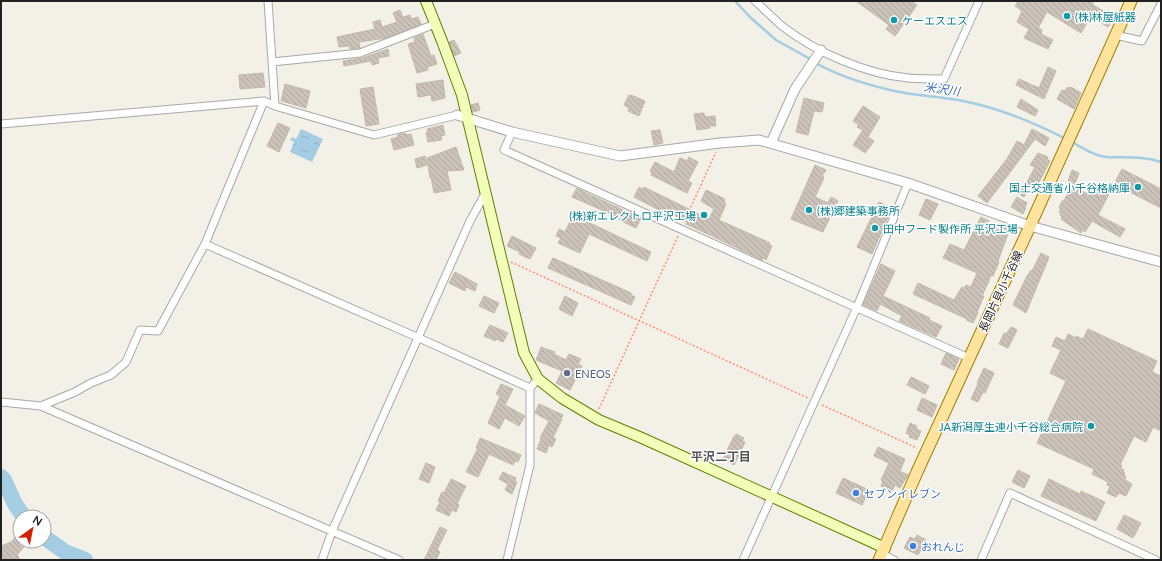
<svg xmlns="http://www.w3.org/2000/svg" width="1162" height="561" viewBox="0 0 1162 561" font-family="Lato,'Noto Sans JP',sans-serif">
<defs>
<pattern id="water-ripples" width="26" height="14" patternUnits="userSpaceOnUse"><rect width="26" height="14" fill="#a4cce3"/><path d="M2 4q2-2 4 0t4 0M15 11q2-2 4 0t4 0" fill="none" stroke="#8dafc2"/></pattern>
<pattern id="building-back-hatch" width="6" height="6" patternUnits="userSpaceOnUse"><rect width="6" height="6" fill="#cbc3b9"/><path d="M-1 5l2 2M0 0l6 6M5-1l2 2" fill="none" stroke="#aea79f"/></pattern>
</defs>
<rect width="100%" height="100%" fill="#f2f0e7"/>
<path fill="url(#water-ripples)" d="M301,129L323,139L312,162L290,152L294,142L290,140L292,137L296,139Z"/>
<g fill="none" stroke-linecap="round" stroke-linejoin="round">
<path stroke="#a4cce3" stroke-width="2.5" d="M735,1L751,18L776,40L812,60
M816,63C838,76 865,84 890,90C914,96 939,96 963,101C999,108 1033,122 1066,139
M1072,142C1082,148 1095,156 1107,157C1125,158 1144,156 1161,162"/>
<path stroke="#a4cce3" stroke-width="16" d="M1,477L4,480L15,504L24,517
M44,537L65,552L85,560"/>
</g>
<path fill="url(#building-back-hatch)" stroke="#c5b9a7" d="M856,1H911L917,5L895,36L886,29L889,25Z
M1018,1H1094L1092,4L1114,18L1108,27L1093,18L1092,19L1090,18L1081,33L1047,12L1038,28L1042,30L1041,34L1053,40L1048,49L1024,38L1029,29L1017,22L1022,11L1015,6Z
M400,10L403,17L410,15L411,19L418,17L421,24L386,38L359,42L360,48H359L350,49L349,46L339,47L337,37L375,29L373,22L380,20L382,27L397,22L393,13Z
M423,34L431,56L434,55L437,64L427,67L428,70L417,73L408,44L415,42L414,38Z
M454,40L461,53L454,56L449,42Z
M388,49L389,56L378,58L379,63L372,65L371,61L344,66L343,61L362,58Z
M1048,67L1056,71L1044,99L1016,85L1019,79L1039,88Z
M263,73L265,87L240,89L239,75Z
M443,80L445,98L432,101L431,95L418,97L416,84Z
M285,84L310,91L306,108L281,101Z
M373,87L379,124L366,126L360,89Z
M1068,87L1070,88L1071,87L1081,93L1074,109L1057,99L1062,90L1064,91Z
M629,95L631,96V95L645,101L639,116L628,111L629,108L624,105Z
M804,98L824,103L822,112L814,111L808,135L796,132Z
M1021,99L1038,110L1035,116L1017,107Z
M478,103L480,110L473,112L471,105Z
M863,106L880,117L868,137L874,141L865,153L853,145L863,130L857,127L859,125L853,121Z
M704,113L705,117L715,116L716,126H709L710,128L697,130L694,114Z
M278,123L290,128L279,152L267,146Z
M443,125L445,135L441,136L442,140L428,142L426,133L428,132L427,129Z
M1032,129L1049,138L1045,146L1035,139L987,203L978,196L1007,159L1017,141L1024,145Z
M659,130H660L663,143L654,145L651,131Z
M405,133L406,135L411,134L414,145L394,150L391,139L398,137V134Z
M456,147L464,170L447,171L451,190L434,193L431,177L430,178L427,158Z
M1038,153L1048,157L1047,159L1050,161L1036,188L1026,184L1035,167L1030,165Z
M425,156L427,165L417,168L415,159Z
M689,157L698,162L688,181L692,183L687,193L651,175L652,172L650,171L655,162L674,172L680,158L687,161Z
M815,165L826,170L822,176L824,177L823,180L815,197L828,203L831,197L838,201L823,232L791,219Z
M1122,169L1161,189V208L1114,184Z
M1072,170L1079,173L1075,184L1068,181Z
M1018,183L1028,190L1024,197L1013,190Z
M1096,185L1110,192L1098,215L1125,229L1120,237L1092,221L1085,232L1082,230L1081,233L1061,219L1062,216L1060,215L1061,213L1059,212L1061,209L1059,208L1062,201H1064L1071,186L1090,195Z
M639,187L642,189L644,187L709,219L714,209L701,201L706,190L725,199L724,203L726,204L719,220L770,243L769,244L772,246L766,260L763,258L762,260L714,237L686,224L687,222L660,208L659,210L634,197Z
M577,188L586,193L641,218L636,228L619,220L620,218L572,197Z
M1017,197L1027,203L1025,207L1026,208L1023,214L1011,207Z
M926,199L938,204L930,220L919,215Z
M879,202L892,208L872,254L857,247Z
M573,215L651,252L647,261L589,234L580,253L558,243L561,238L556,236L559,229L565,232Z
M981,217L989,221L987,225L1008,234L998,261L999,262L993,276L991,275L988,283L982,296H984L977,312L978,313L973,323L966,320L967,319L913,294L918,283L954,300L962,287L965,288L966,285L971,287L977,273L943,258L950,244L964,250Z
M1006,224L1015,227L1013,233L1004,229Z
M512,236L536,248L530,259L519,254L520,252L507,246Z
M1041,253L1049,257L1026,313L1013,305L1028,274H1029L1031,270L1032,271Z
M553,258L631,293V295L635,297L631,305L548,268Z
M881,264L895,271L883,296L930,318L929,320L942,326L936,337L899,321L902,316L880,304L877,311L863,305Z
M455,272L477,284L475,291L466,287L465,291L449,283Z
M484,296L499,303L494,313L479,306Z
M565,296L578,303L572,316L559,309Z
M490,325L508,333L503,342L496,339L495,341L484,336Z
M1011,327L1017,330L1008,348L999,344L1004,333L1006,334Z
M1088,329L1157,361L1152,372L1161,376V431L1153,427L1146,442L1134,436L1120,465L1122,466L1120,468L1124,470L1123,472L1125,473L1124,476L1126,477L1125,480L1132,484L1126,496L1119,493L1116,497L1107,493L1110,486L1107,485L1108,482L1092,474L1094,469L1037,443L1066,381L1050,373L1061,350L1052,346L1056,337L1065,341L1068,334L1076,338V336L1083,339Z
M541,347L555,352L554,354L566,360L569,354L581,359L578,364L582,366L570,390L556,383L562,371L536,360Z
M946,353L959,359L954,370L941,364Z
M984,368L994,373L985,393L983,392L978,402L971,399L978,384L977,383Z
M911,377L929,386L925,394L907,385Z
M501,384L513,389L505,405L525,416L519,426L505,418L499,429L488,423L500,396L496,394Z
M922,398L937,405L932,417L917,410Z
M539,404L563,415L561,418L562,419L553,438L556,439L552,447L549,445L546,453L537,449L541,439L540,438L549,421L535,413Z
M910,423L917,426L916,429L921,431L917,440L909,437L910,435L906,433Z
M736,434L744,438L742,441L745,442L734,465L723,459L734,436L735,437Z
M480,438L521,455L518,462L515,461L513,465L489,454L478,477L466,472L478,448H476Z
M878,447L905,459L900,471L908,475L900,488L895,485L891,493L881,486L883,481L881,480L889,463L874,456Z
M426,463L435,467L429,483L419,479Z
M1018,470L1030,476L1024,488L1012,482Z
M503,472L516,478L515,481L517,482L512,494L505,490L508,484L499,479Z
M843,478L869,490L862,505L836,493Z
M451,479L466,486L457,504L459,505L456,512L452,510L449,516L436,510L440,502L438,501L442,492L444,493Z
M1049,479L1080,494L1081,491L1105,502L1096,521L1041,496Z
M1124,515L1141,523L1133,538L1117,529Z
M440,527L447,530L437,550L440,552L436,560H424Z
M20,532V541H29L17,555L20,560H1V546L11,542Z
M917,535L926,540L918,555L904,548L910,537L915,539Z"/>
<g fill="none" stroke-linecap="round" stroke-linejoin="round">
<g stroke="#a8a8a8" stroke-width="9">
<path id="minor" d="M268,1L275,106
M755,1C764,9 773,18 782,26C815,52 866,74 908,78C920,79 932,79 944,79L979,1
M1115,35L1142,41L1161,4
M272,62L360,53L435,24
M1,124L264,101L275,106L374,135L457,115
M512,132L504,150L969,358
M205,244L419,338L530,388
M1,402L41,406L399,560
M41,406L75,392L91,383L111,375L126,362L140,330L158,331L205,244L264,101
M882,554L894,560
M322,560L332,531L470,221L486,192
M507,560L530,465V388L538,379
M743,560L857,307L908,183
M981,560L1010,493L1156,560"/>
</g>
<g stroke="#a8a8a8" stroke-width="11">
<path id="tertiary" d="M457,115L512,132L620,156L720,143L759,140L908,183L1030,226L1161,262
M771,143L795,89L821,50"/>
</g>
<g stroke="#608000" stroke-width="12">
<path id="secondary" d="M426,1L442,41L462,95L524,353L538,379L562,398L599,420L642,438L885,548"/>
</g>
<g stroke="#9e8000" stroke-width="13">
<path id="primary" d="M879,560L917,472L1030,226L1131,1"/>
</g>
<path stroke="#ff8f6b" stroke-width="1.5" stroke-dasharray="2 2" stroke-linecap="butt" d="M684,222L716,152
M511,262L808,398
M822,405L917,448
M599,409L678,236"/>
<use href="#minor" stroke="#fff" stroke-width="7"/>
<use href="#tertiary" stroke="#fff" stroke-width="9"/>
<use href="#secondary" stroke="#f1ffb8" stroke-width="10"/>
<use href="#primary" stroke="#ffe39f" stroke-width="11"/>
</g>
<g fill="#0f9aa8" stroke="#fff" stroke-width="1.5">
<circle cx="1067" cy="16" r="4"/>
<circle cx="894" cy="20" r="4"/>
<circle cx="1138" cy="187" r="4"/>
<circle cx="809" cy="210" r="4"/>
<circle cx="704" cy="215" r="4"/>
<circle cx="875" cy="228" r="4"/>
<circle cx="1091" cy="426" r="4"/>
</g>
<circle fill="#5c6f8a" stroke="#fff" stroke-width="1.5" cx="567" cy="373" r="4"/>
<g fill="#3f7fe0" stroke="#fff" stroke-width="1.5">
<circle cx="856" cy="493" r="4"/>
<circle cx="913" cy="546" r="4"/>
</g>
<g text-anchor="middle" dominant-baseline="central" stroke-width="3" stroke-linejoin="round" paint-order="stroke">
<g font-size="11" fill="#0d838f" stroke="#fff" text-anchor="start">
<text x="1075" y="16">(株)林屋紙器</text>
<text x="902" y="20">ケーエスエス</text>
<text x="1130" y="187" text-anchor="end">国土交通省小千谷格納庫</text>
<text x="817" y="210">(株)郷建築事務所</text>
<text x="696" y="215" text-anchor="end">(株)新エレクトロ平沢工場</text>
<text x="883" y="228">田中フード製作所 平沢工場</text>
<text x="1083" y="426" text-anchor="end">JA新潟厚生連小千谷総合病院</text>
</g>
<g font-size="11" fill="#212121" stroke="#fff">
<text transform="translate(1000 291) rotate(-65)">長岡片貝小千谷線</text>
</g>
<g font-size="11" fill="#4e5e75" stroke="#fff" text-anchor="start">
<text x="575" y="373">ENEOS</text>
</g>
<g font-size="11" fill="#366cbe" stroke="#fff" text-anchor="start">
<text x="864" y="493">セブンイレブン</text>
<text x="921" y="546">おれんじ</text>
</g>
<g font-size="12" font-style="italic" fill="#436ebb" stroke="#fff">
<text transform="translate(942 89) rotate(8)">米沢川</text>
</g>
<g font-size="12" font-weight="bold" fill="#545454" stroke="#fff">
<text x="721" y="456">平沢二丁目</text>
</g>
</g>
<rect width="1162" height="561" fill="none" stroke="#212121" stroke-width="4"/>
<g transform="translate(32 529) rotate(33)"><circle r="19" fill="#ffffff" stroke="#a6a6a6"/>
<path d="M0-3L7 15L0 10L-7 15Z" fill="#d21d00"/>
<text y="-6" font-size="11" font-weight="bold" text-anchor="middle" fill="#212121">N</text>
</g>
</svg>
